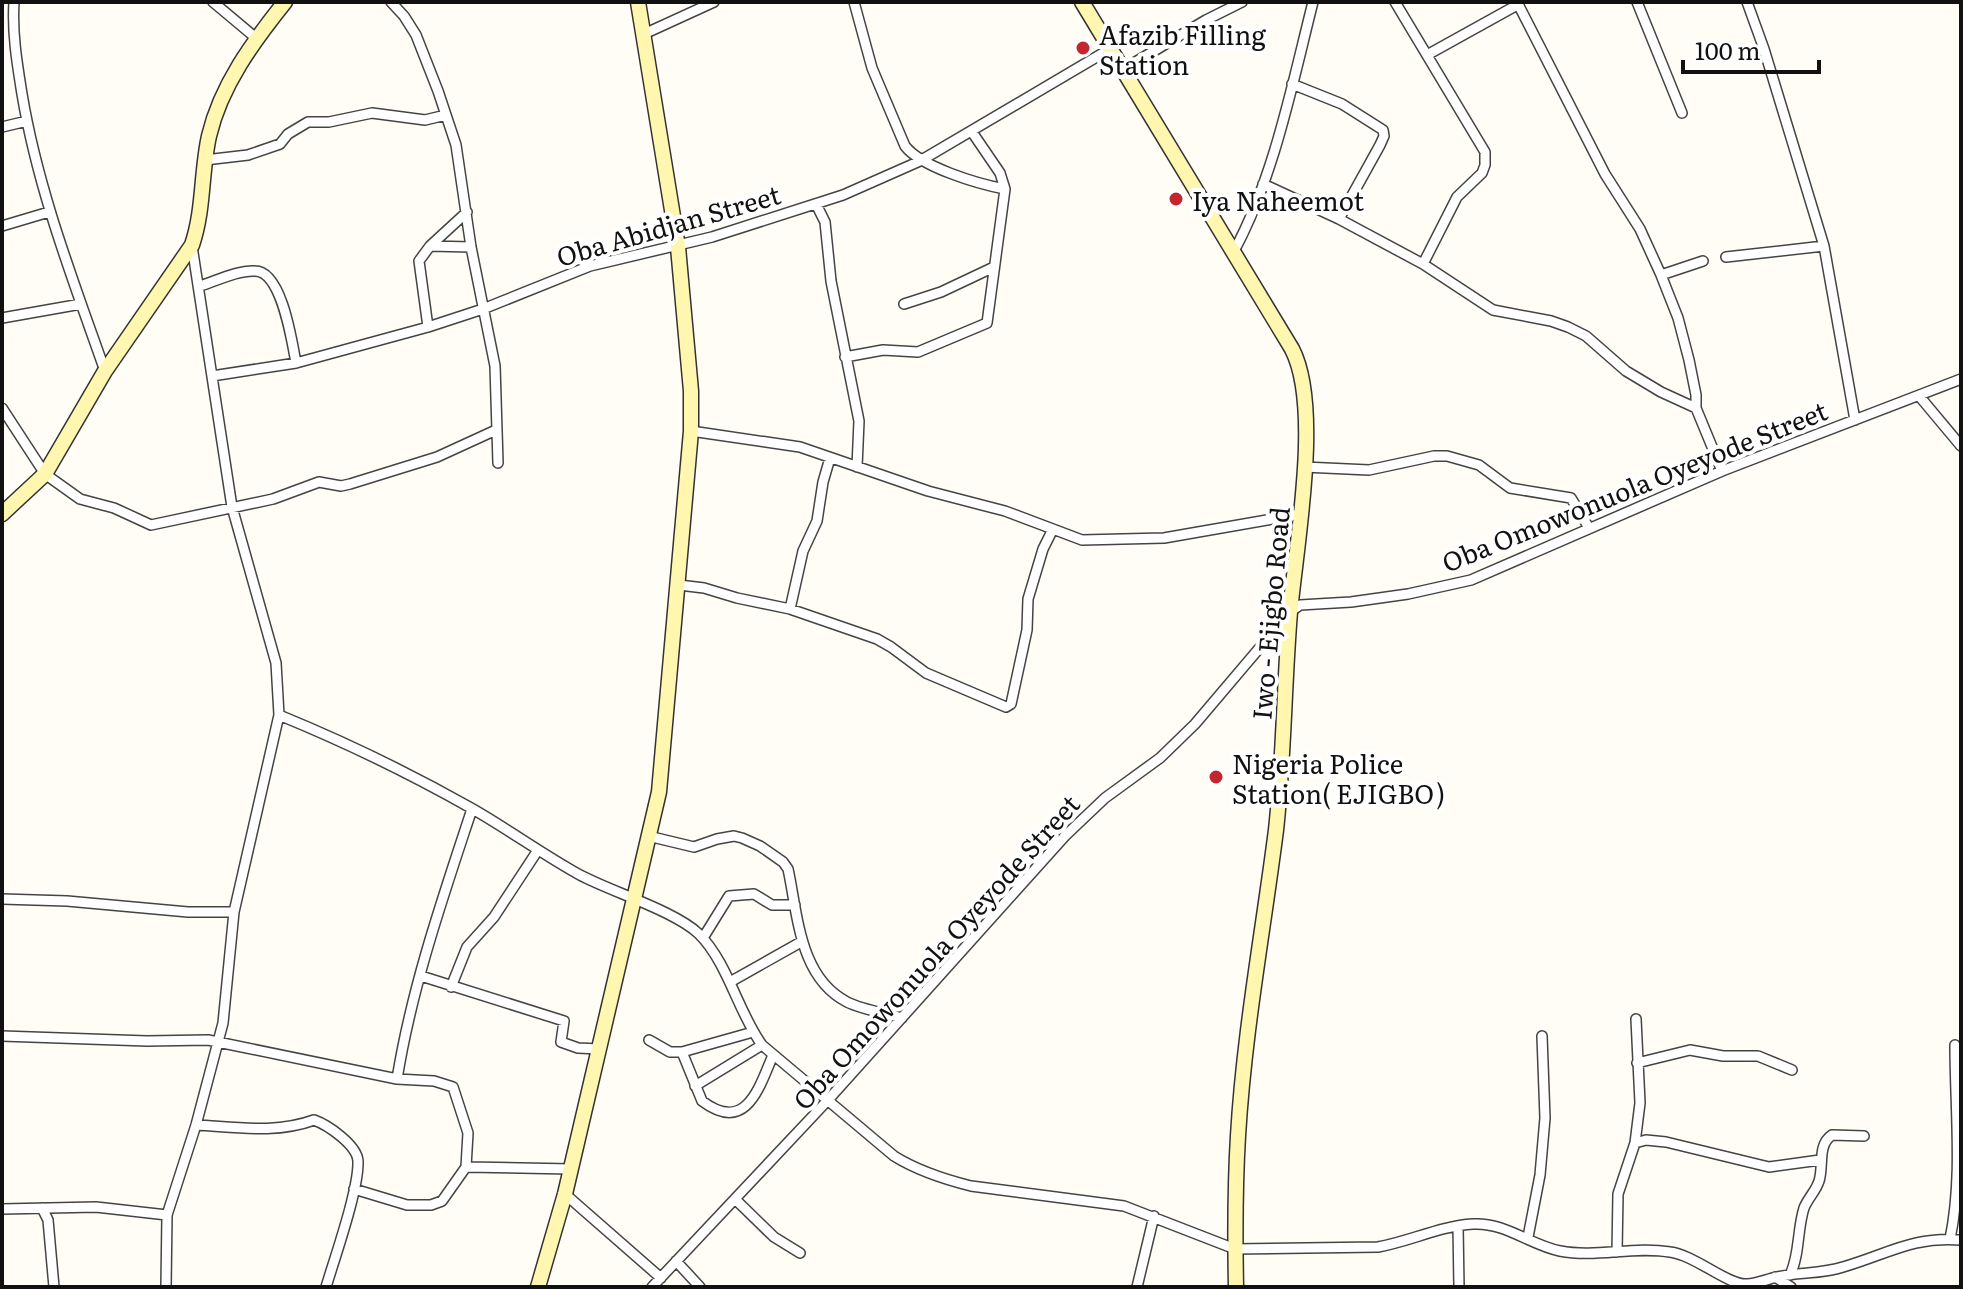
<svg xmlns="http://www.w3.org/2000/svg" width="1963" height="1289" viewBox="0 0 1963 1289" font-family="Literata,serif">
<rect width="100%" height="100%" fill="#fffdf5"/>
<g fill="none" stroke-linecap="round" stroke-linejoin="round">
<g stroke="#444" stroke-width="12">
<path id="street" d="M14,2C12,33 17,63 22,94C38,190 73,280 105,371
M213,2L256,38
M391,2L404,16L416,35L438,91L456,145L471,247L495,366L498,463
M854,2L872,68L905,146C921,167 978,184 1005,189
M1395,2L1485,152V165L1482,173L1457,197L1423,264
M1517,2L1605,174L1640,229L1661,275L1678,318L1689,360L1696,395V408L1722,471
M1637,2L1682,113
M1747,2L1764,49L1824,246L1855,420
M644,34L714,2
M1427,55L1519,4
M1122,70L1206,20L1242,2
M1292,84L1342,104L1383,130L1384,136L1380,145L1339,219
M2,127L27,121
M205,160L248,155L280,144L288,134L308,122H329L372,113L425,120L446,115
M1263,184L1339,219L1423,264L1493,310L1551,321L1568,327L1586,336L1626,371L1661,392L1696,408
M816,204L825,222L831,281L859,421L857,467
M2,226L49,212
M430,246L471,247
M1233,253C1274,178 1292,85 1313,2
M1726,257L1824,246
M1661,275L1703,261
M200,286C216,281 238,270 255,271C282,271 292,342 296,363
M904,304L941,292L994,267
M2,318L81,304
M428,327L419,261L430,246L467,212
M845,357L883,350L918,352L987,323L1005,189L1000,173L972,132
M212,376L296,363L428,327L483,309L590,266L712,237L843,195L920,161L1110,49
M1920,397L1961,446
M2,408L45,474L80,499L114,508L151,525L273,499L319,482L341,486L350,484L437,457L496,430
M691,431L800,447L928,491L1005,511L1082,540L1164,538L1301,514
M1304,467L1369,470L1434,456H1447L1479,465L1510,488L1571,498L1589,528
M679,585L704,588L737,598L790,609L877,639L891,647L926,673L1006,707L1011,704L1027,630L1028,599L1043,549L1053,529
M790,609L803,551L817,521L823,482L830,458
M279,715C345,742 409,773 471,808C508,829 542,854 580,875C612,892 675,911 699,934C728,963 738,1012 762,1045L894,1156C918,1171 943,1179 971,1186L1124,1206L1235,1249L1378,1247C1411,1241 1440,1226 1473,1224C1505,1222 1530,1245 1560,1251C1596,1258 1633,1246 1670,1252C1695,1255 1729,1286 1747,1284C1757,1284 1767,1279 1777,1277C1799,1272 1822,1274 1843,1267C1888,1254 1913,1236 1961,1240
M648,836L694,847L717,839L734,836L742,838L760,846L783,862L788,869C798,915 799,977 847,1002C863,1010 885,1013 902,1018
M2,899L67,901L188,912H234
M703,938L729,896L754,894L772,905H795
M421,976L564,1021L561,1042L578,1048L599,1049
M730,982L801,942
M451,987L467,947L494,917L538,850
M2,1036L147,1041L208,1040L397,1079L434,1081L453,1087L468,1133L466,1167L442,1201L431,1205H407L354,1189
M649,1040L670,1052H682L753,1032
M682,1052L702,1101C746,1134 759,1088 773,1055
M1637,1063L1690,1050L1723,1056H1758L1792,1070
M397,1079C412,986 443,897 472,809
M695,1086L762,1045
M196,1125C236,1127 276,1134 314,1120C328,1125 357,1145 358,1161C359,1189 335,1257 326,1287
M1635,1143L1646,1140L1666,1142L1769,1167L1820,1160
M466,1167L571,1169
M565,1194L661,1278
M735,1199L774,1237L800,1253
M42,1208L48,1220L54,1287
M2,1209L96,1207L167,1215
M1458,1226L1459,1287
M1528,1237L1540,1175L1545,1118L1542,1036
M1950,1239C1963,1176 1955,1110 1955,1045
M1617,1252L1618,1194L1635,1143L1640,1103L1636,1019
M676,1261L700,1287
M1790,1275C1800,1254 1797,1230 1804,1208C1808,1198 1816,1191 1819,1181C1824,1166 1817,1145 1832,1135L1864,1136
M1775,1277L1791,1287
M166,1287L167,1215L196,1125L223,1023L234,912L279,715L276,663L232,507L192,246
M652,1287L828,1100L1065,836L1105,798L1160,758L1195,724L1290,612L1300,605L1351,602L1408,594L1471,580L1722,471L1961,379
M1137,1287L1154,1216"/>
</g>
<g stroke="#333" stroke-width="17">
<path id="secondary" d="M1082,2L1292,349C1322,407 1296,545 1290,612C1284,685 1284,757 1276,830C1263,932 1244,1033 1238,1136C1235,1186 1235,1237 1236,1287
M2,514L45,474L105,371L192,245C204,210 201,172 209,136C221,85 253,42 285,2
M538,1287L565,1194L659,792L691,431V391L678,247L638,2"/>
</g>
<use href="#street" stroke="#fff" stroke-width="9"/>
<use href="#secondary" stroke="#fff6b0" stroke-width="14"/>
</g>
<g fill="#c4262e" stroke="#fff" stroke-width="3">
<circle cx="1083" cy="48" r="8"/>
<circle cx="1176" cy="199" r="8"/>
<circle cx="1216" cy="777" r="8"/>
</g>
<g text-anchor="middle" dominant-baseline="central" stroke-width="8" stroke-linejoin="round" paint-order="stroke">
<g font-size="26" fill="#111" stroke="#fff" text-anchor="start">
<text x="1099" y="33">Afazib Filling<tspan x="1099" dy="30">Station</tspan></text>
<text x="1192" y="199">Iya Naheemot</text>
<text x="1232" y="762">Nigeria Police<tspan x="1232" dy="30">Station( EJIGBO)</tspan></text>
</g>
<g font-size="26" fill="#111" stroke="#fff">
<text transform="translate(668 224) rotate(-16)">Oba Abidjan Street</text>
<text transform="translate(1634 485) rotate(-22)">Oba Omowonuola Oyeyode Street</text>
<text transform="translate(1269 613) rotate(-85)">Iwo - Ejigbo Road</text>
<text transform="translate(935 951) rotate(-48)">Oba Omowonuola Oyeyode Street</text>
</g>
</g>
<rect width="1963" height="1289" fill="none" stroke="#111111" stroke-width="8"/>
<path d="M1683 60v12h136v-12" fill="none" stroke="#111111" stroke-width="4"/>
<text x="1695" y="60" font-size="24" fill="#111111" stroke="#ffffff" stroke-width="6" paint-order="stroke">100 m</text>
</svg>
